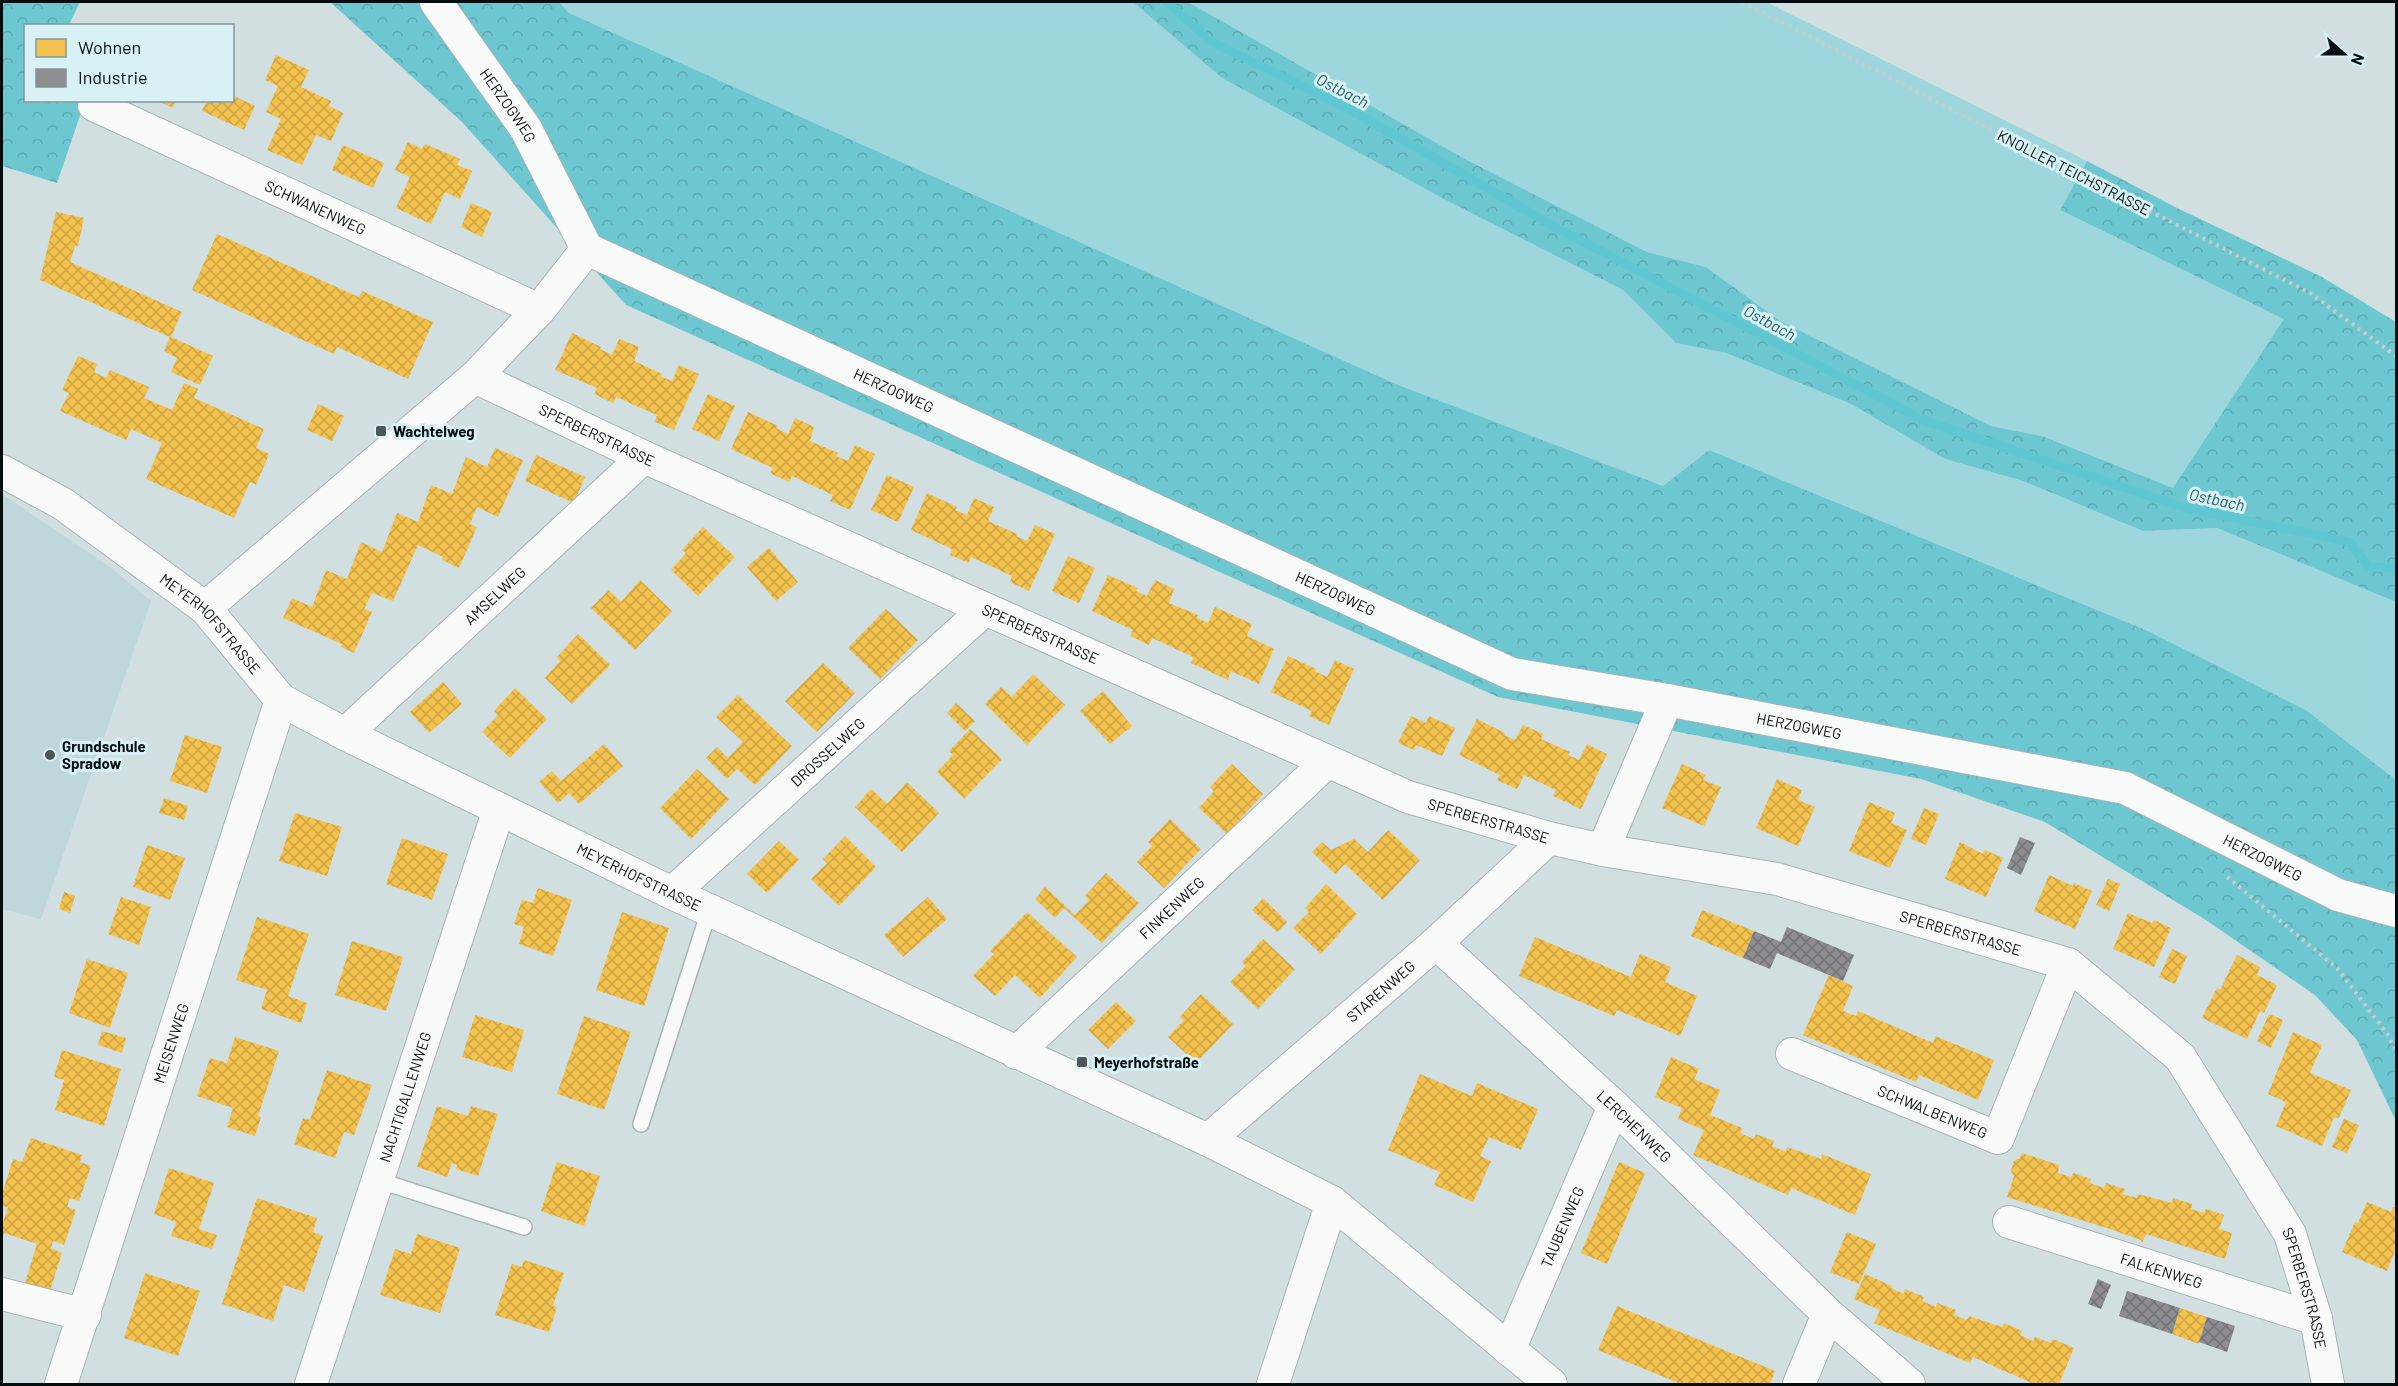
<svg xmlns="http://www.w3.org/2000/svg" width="2398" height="1386" viewBox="0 0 2398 1386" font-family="Barlow,sans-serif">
<defs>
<pattern id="forest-crowns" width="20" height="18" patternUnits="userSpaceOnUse" patternTransform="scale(1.5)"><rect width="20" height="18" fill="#6dc7d0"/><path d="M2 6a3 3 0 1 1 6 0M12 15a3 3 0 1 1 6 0" fill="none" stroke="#5daab2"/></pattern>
<pattern id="homes-cross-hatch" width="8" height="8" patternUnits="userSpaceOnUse" patternTransform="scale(1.5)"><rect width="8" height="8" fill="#f2c14e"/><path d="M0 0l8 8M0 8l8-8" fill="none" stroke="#cea543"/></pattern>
<pattern id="industry-cross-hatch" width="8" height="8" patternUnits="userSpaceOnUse" patternTransform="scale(1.5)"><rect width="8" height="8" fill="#8d8d92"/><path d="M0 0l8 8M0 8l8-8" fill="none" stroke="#717276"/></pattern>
</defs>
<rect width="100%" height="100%" fill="#d1dfe1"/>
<path fill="#bdd7db" d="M2,494L111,568L151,601L41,919L2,909Z"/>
<path fill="#9ed6dd" d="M559,2H1133L1222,78L1444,199L1623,290L1676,343L1726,353L1851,404L1945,459L2023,481L2143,531L2217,528L2396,602V780L2306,710L2148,631L1709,450L1663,486L1396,384L569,13Z
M1188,2H1766L2087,161L2060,210L2285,319L2173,489L2042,436L1991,426L1780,321L1706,267L1647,252L1465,159Z"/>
<path fill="url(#forest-crowns)" d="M2,2H80L69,25L26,26V100L85,101L57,183L2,166Z
M330,2H559L569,13L1396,384L1663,486L1709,450L2148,631L2306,710L2396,780V1121L2357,1040L2315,995L2206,920L2045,822L1921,779L1498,697L626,305L462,122Z
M1133,2H1188L1465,159L1647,252L1706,267L1780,321L1991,426L2042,436L2173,488L2284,319L2060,210L2087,161L2175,207L2322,277L2396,322V602L2217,528L2143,531L2023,481L1945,459L1851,404L1726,353L1676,343L1623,290L1444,199L1222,78Z"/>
<path fill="url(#homes-cross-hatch)" d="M276,55L309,70L301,87L331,101L329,106L343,113L331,141L316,135L302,165L267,150L281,119L266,112L278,86L265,80Z
M232,95L255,106L244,130L202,111L207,100H232Z
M156,100H176L173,108Z
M408,142L422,149L425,144L460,159L457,165L472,171L460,199L445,192L431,224L396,208L410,177L395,170Z
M343,145L384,163L373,188L332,170Z
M471,203L492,212L482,237L461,227Z
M56,212L84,218L78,246H75L70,262L182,312L171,337L213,356L200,385L171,372L177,358L164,351L170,337L40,280Z
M217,234L359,297L362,291L433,322L408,379L337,347L334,354L192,290Z
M572,333L601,347L600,349L612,355L619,339L639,347L634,361L662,374L660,376L672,381L679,365L699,374L674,430L655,422L657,415L616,397L613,403L594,394L597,388L555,370Z
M78,356L97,364L94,372L106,378L110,370L149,387L144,398L172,410L184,383L198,389L194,398L264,429L256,448L269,454L256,485L250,482L234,518L146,479L162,443L131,429L126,440L60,411L69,393L62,390Z
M708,394L735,406L719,441L692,429Z
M318,404L344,416L332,441L307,430Z
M748,412L778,426L776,428L788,434L795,418L814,427L810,441L838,453L836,456L848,461L855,445L875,454L850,510L830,501L833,495L792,476L789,482L770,473L773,468L731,449Z
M495,448L523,460L498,517L477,507L470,524L477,527L459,568L442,560L443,557L418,545L393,601L372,593L364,609L372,612L354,653L341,647L342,644L283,618L292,598L312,607L326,570L347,579L361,542L382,552L397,513L418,522L431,485L452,494L466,457L487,467Z
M536,455L585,477L574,503L525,481Z
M887,475L914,487L898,522L871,510Z
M927,493L957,507L955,510L967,515L974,498L994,507L988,521L1017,534L1016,536L1027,541L1035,525L1055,534L1029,591L1010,582L1012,576L971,557L969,563L950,555L952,549L911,530Z
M703,527L735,557L698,596L671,570L686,553L682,550Z
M769,548L798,582L776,601L747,567Z
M1068,556L1095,568L1079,603L1052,591Z
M1108,575L1138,588L1136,591L1147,596L1155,580L1174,589L1169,603L1198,615L1197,618L1208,623L1215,607L1252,624L1247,636L1274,649L1259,684L1231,671L1228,680L1191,663L1193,657L1152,638L1149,645L1130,636L1133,630L1092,611Z
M640,580L672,611L635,650L591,608L609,590L621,602Z
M886,609L918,640L880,679L848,648Z
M578,634L610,665L572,704L545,678L560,661L557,657Z
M1288,656L1316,669L1315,671L1327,677L1335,660L1354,669L1329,725L1309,716L1312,711L1271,692Z
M823,663L855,693L817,732L785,701Z
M1033,674L1065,705L1027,745L985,704L1001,687L1012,697Z
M443,682L462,704L429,733L410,712Z
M515,688L547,719L510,758L482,732L498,715L494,711Z
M1103,691L1132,726L1110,744L1080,711Z
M738,695L792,746L755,785L737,769L727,779L706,758L717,747L728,758L743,742L716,717Z
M956,703L975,721L965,731L947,713Z
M1411,716L1426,723L1429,716L1455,728L1442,756L1416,745L1414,750L1398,743Z
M1477,719L1505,733L1504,735L1515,740L1523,725L1543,734L1541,739L1570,752L1568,755L1579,760L1587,744L1607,754L1581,809L1553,796L1556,790L1524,775L1517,789L1497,780L1500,775L1459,755Z
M970,729L1002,759L964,799L937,772L953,755L949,751Z
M185,735L222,747L207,793L170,781Z
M604,744L623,766L579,804L569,793L558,803L539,782L552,771L561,781Z
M1232,764L1263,794L1227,834L1199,808L1214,791L1210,787Z
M1682,764L1706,775L1703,780L1721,787L1704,826L1662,808Z
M697,769L729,799L691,839L660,808Z
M1777,779L1802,790L1798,800L1815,807L1798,846L1756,828Z
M907,782L939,813L902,852L855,807L871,789L887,804Z
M164,798L188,806L184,820L159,813Z
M1869,802L1895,813L1891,823L1907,830L1890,868L1849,851Z
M1924,808L1939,814L1926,845L1911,839Z
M295,813L342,827L327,876L279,861Z
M1170,819L1201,849L1164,888L1137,862L1152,846L1148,842Z
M1388,830L1420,860L1383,900L1345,864L1335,874L1312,852L1322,842L1331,850L1354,839L1368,852Z
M845,836L876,867L839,906L811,879L827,863L823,859Z
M402,838L448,854L432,900L386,884Z
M779,841L799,860L767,893L747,874Z
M1960,842L1983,854L1985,850L2003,858L1986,897L1945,879Z
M147,845L185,858L170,900L133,887Z
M1106,873L1139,903L1102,943L1064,908L1055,918L1035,899L1045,887L1075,915L1089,900L1085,896Z
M2049,875L2073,886L2074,883L2092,891L2075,929L2034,911Z
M2108,879L2120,884L2109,911L2096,905Z
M1326,884L1357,914L1321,954L1293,928L1309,912L1305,908Z
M538,888L572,900L553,956L519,944L524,927L514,924L522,900L533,903Z
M64,892L75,896L70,913L59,909Z
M121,897L151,907L139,945L108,934Z
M928,897L947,919L903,957L884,935Z
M1263,898L1287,922L1277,932L1252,910Z
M1702,910L1754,931L1743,958L1691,936Z
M622,912L669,928L644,1006L596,990Z
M1027,912L1077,957L1040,998L1015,975L995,996L973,976L994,954L990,951Z
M2128,913L2152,923L2154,920L2171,928L2154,967L2113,949Z
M257,917L309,934L288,996L307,1003L301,1023L261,1009L267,990L236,980Z
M1535,937L1631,977L1640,954L1671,967L1665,982L1697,996L1680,1036L1617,1010L1614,1016L1519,976Z
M1263,939L1295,969L1258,1009L1230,982L1246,966L1242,962Z
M352,941L403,957L386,1011L335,995Z
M2172,949L2187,956L2175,984L2159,977Z
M2237,955L2260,967L2257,975L2277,985L2264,1013L2260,1011L2247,1039L2202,1018L2217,988L2220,990Z
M87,959L128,973L110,1028L69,1013Z
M1829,975L1853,986L1843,1011L1856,1016L1858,1011L1933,1043L1935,1036L1994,1060L1978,1100L1919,1075L1916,1082L1803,1035Z
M1201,994L1233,1024L1196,1063L1168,1037L1184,1020L1180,1017Z
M1116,1002L1136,1021L1108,1049L1088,1030Z
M2269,1014L2283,1020L2271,1048L2257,1041Z
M475,1015L524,1030L512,1072L462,1057Z
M584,1016L631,1032L604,1110L557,1094Z
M102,1031L126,1038L122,1053L98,1045Z
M2293,1032L2322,1045L2310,1073L2351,1090L2339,1118L2334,1117L2322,1146L2276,1126L2286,1102L2268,1094Z
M235,1037L279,1051L258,1116L261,1117L255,1136L227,1127L233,1108L197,1096L210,1058L227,1063Z
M62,1050L121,1069L104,1126L55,1110L64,1080L54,1077Z
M1671,1057L1699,1069L1694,1079L1720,1090L1710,1115L1742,1128L1740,1133L1754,1139L1756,1134L1774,1141L1772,1146L1786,1152L1787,1147L1821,1159L1822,1154L1871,1174L1855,1215L1791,1188L1788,1195L1693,1155L1704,1130L1678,1119L1682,1108L1655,1097Z
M327,1070L372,1085L354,1135L344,1132L335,1158L294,1144L303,1118L310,1120Z
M1420,1074L1472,1096L1477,1083L1538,1109L1521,1150L1489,1137L1480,1156L1491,1161L1473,1202L1434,1185L1440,1172L1388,1150Z
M437,1106L468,1116L471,1106L498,1114L478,1176L456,1169L457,1165L452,1163L447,1177L417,1167Z
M2344,1119L2359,1125L2347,1153L2332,1147Z
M31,1138L82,1155L80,1162L91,1166L79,1201L70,1198L67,1207L76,1210L64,1245L53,1241L51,1248L62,1253L50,1291L25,1283L37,1244L4,1233L2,1239V1226L8,1207L2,1206V1194L13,1159L22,1162Z
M2022,1153L2059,1165L2058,1173L2071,1177L2073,1173L2091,1179L2090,1183L2104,1188L2106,1183L2125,1189L2123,1194L2137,1198L2138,1194L2172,1203L2173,1198L2192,1204L2191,1209L2204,1213L2206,1209L2224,1215L2219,1229L2232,1233L2225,1259L2146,1234L2142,1243L2141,1240L2110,1229L2007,1197L2014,1176L2011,1171L2014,1161L2020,1158Z
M557,1162L600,1176L584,1226L541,1211Z
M1619,1162L1645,1173L1607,1264L1581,1253Z
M169,1168L214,1183L199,1229L217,1235L212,1249L171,1236L176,1222L154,1214Z
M257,1198L317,1218L313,1232L323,1236L304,1292L284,1285L273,1321L222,1304Z
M2367,1202L2391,1212L2393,1207L2396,1208V1248L2387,1271L2342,1252L2355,1222L2358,1223Z
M1847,1232L1876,1244L1859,1284L1830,1272Z
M417,1234L460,1248L440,1313L380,1295L395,1249L411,1254Z
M524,1260L564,1273L553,1306L557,1307L549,1332L495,1315L512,1264L522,1267Z
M145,1273L200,1291L178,1356L124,1338Z
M1865,1274L1892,1286L1891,1288L1904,1294L1905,1289L1924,1297L1922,1301L1936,1307L1937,1303L1956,1310L1954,1315L1967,1320L1969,1316L2002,1327L2004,1323L2022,1331L2020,1335L2033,1341L2035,1337L2051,1343L2053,1339L2074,1348L2059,1384H2034L1973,1357L1970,1363L1874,1323L1880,1310L1854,1299Z
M1617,1306L1775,1371L1770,1384H1681L1598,1350Z
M2180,1308L2207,1317L2199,1344L2172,1334Z"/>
<path fill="url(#industry-cross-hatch)" d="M2020,837L2035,843L2021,875L2007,868Z
M1787,927L1854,955L1843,981L1777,953L1770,969L1743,958L1754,931L1781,942Z
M2098,1279L2111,1285L2101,1309L2088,1304Z
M2127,1291L2180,1308L2172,1334L2119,1316Z
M2207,1317L2235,1326L2227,1352L2199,1342Z"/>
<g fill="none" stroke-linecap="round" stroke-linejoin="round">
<path stroke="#5fc7d2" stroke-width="9" d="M1167,2L1212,42L1349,109L1555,227L1925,421L2186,508L2350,542L2368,567L2396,568"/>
<g stroke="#a8b3b4" stroke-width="18">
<path id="service" d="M641,1124L709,911
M377,1180L524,1227"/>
</g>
<g stroke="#a8b3b4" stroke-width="34">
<g id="minor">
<path id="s1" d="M436,2L526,129L587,249L1512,674L1667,700L2125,788L2338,895L2396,911"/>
<path id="s2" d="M94,105L539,310"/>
<path id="s3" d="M475,377L644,457L1408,797L1549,838L1603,850L1777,879L2068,964L2180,1057L2290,1234L2316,1319L2328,1384"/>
<path id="s4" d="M2,471L63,504L205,608L281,700L345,734L672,893L1208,1140L1332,1202L1551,1384"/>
<path d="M205,608L475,377L539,310L587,249"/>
<path id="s5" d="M345,734L644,457"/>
<path d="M1603,850L1667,700"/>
<path id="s6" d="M672,893L984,610"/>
<path id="s7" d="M1436,943L1614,1106L1828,1314L1909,1384"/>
<path id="s8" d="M1016,1053L1327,762"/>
<path id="s9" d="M1792,1054L1998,1138L2068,964"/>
<path id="s10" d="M1208,1140L1436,943L1549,838"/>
<path id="s11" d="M2009,1222L2316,1319"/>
<path d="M2,1294L85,1315"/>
<path id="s12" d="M1509,1350L1614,1106"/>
<path id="s13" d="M61,1384L281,700"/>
<path id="s14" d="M311,1384L499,809"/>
<path d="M1273,1384L1332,1202"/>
<path d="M1799,1384L1828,1314"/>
</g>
</g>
<path stroke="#c8cbcc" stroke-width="4" stroke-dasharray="3 4.5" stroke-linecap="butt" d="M1742,2L2310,293L2396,356
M2227,877L2337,968L2388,1035L2396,1051"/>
<use href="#service" stroke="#f8fafa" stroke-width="15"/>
<use href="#minor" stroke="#f8fafa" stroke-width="32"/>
</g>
<g fill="#4d5759" stroke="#d7f1f5" stroke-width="2">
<rect x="375" y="425" width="12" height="12" rx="3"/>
<circle cx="50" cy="755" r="6"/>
<rect x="1076" y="1056" width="12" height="12" rx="3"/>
</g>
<g text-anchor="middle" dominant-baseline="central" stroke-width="6" stroke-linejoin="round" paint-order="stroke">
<g font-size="15" fill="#060e10" stroke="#d7f1f5">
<text stroke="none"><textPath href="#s1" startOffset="126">HERZOGWEG</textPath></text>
<text transform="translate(2074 172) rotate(27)">KNOLLER TEICHSTRASSE</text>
<text stroke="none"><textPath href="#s2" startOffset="244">SCHWANENWEG</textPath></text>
<text stroke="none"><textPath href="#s1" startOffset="628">HERZOGWEG</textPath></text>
<text stroke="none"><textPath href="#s3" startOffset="135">SPERBERSTRASSE</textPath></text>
<text stroke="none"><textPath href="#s1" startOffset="1114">HERZOGWEG</textPath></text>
<text stroke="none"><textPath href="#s5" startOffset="204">AMSELWEG</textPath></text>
<text stroke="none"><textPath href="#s4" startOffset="260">MEYERHOFSTRASSE</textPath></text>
<text stroke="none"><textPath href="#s3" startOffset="621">SPERBERSTRASSE</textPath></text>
<text stroke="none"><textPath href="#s1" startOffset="1600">HERZOGWEG</textPath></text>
<text stroke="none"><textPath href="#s6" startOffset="210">DROSSELWEG</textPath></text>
<text stroke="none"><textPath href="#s3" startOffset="1107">SPERBERSTRASSE</textPath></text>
<text stroke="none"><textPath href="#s1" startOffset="2086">HERZOGWEG</textPath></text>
<text stroke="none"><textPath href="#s4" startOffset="764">MEYERHOFSTRASSE</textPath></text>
<text stroke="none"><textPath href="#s8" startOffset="213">FINKENWEG</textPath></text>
<text stroke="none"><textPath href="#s3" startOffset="1593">SPERBERSTRASSE</textPath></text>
<text stroke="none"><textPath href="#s10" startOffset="228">STARENWEG</textPath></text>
<text stroke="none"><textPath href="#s13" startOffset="358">MEISENWEG</textPath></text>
<text stroke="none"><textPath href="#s14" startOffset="302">NACHTIGALLENWEG</textPath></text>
<text stroke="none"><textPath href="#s9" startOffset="152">SCHWALBENWEG</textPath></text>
<text stroke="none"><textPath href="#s7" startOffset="270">LERCHENWEG</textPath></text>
<text stroke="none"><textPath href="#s12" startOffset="134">TAUBENWEG</textPath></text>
<text stroke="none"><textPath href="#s11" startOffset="160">FALKENWEG</textPath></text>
<text stroke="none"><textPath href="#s3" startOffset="2115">SPERBERSTRASSE</textPath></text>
</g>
<g font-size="15" font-weight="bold" fill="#060e10" stroke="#d7f1f5" text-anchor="start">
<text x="393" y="431">Wachtelweg</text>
<text x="62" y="746">Grundschule<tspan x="62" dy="17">Spradow</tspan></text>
<text x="1094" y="1062">Meyerhofstraße</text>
</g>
<g font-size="16" font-style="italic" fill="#2a6167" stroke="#d7f1f5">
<text transform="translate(1343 90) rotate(27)">Ostbach</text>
<text transform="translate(1770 322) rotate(28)">Ostbach</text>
<text transform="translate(2217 499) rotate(12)">Ostbach</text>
</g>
</g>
<rect width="2398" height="1386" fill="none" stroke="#060e10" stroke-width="6"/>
<rect x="24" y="24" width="210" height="78" fill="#d7f1f5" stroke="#839699" stroke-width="1.5"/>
<rect x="36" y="39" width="30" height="18" fill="#f2c14e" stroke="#839699" stroke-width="1.5"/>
<text x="78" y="54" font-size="18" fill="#060e10">Wohnen</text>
<rect x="36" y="69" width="30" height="18" fill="#8d8d92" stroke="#839699" stroke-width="1.5"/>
<text x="78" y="84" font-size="18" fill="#060e10">Industrie</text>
<g transform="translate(2344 54) rotate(111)" stroke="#d7f1f5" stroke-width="4.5" paint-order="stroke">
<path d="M0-4.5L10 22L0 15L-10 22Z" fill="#060e10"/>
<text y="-9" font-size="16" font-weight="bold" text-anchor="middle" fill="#060e10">N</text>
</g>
</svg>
